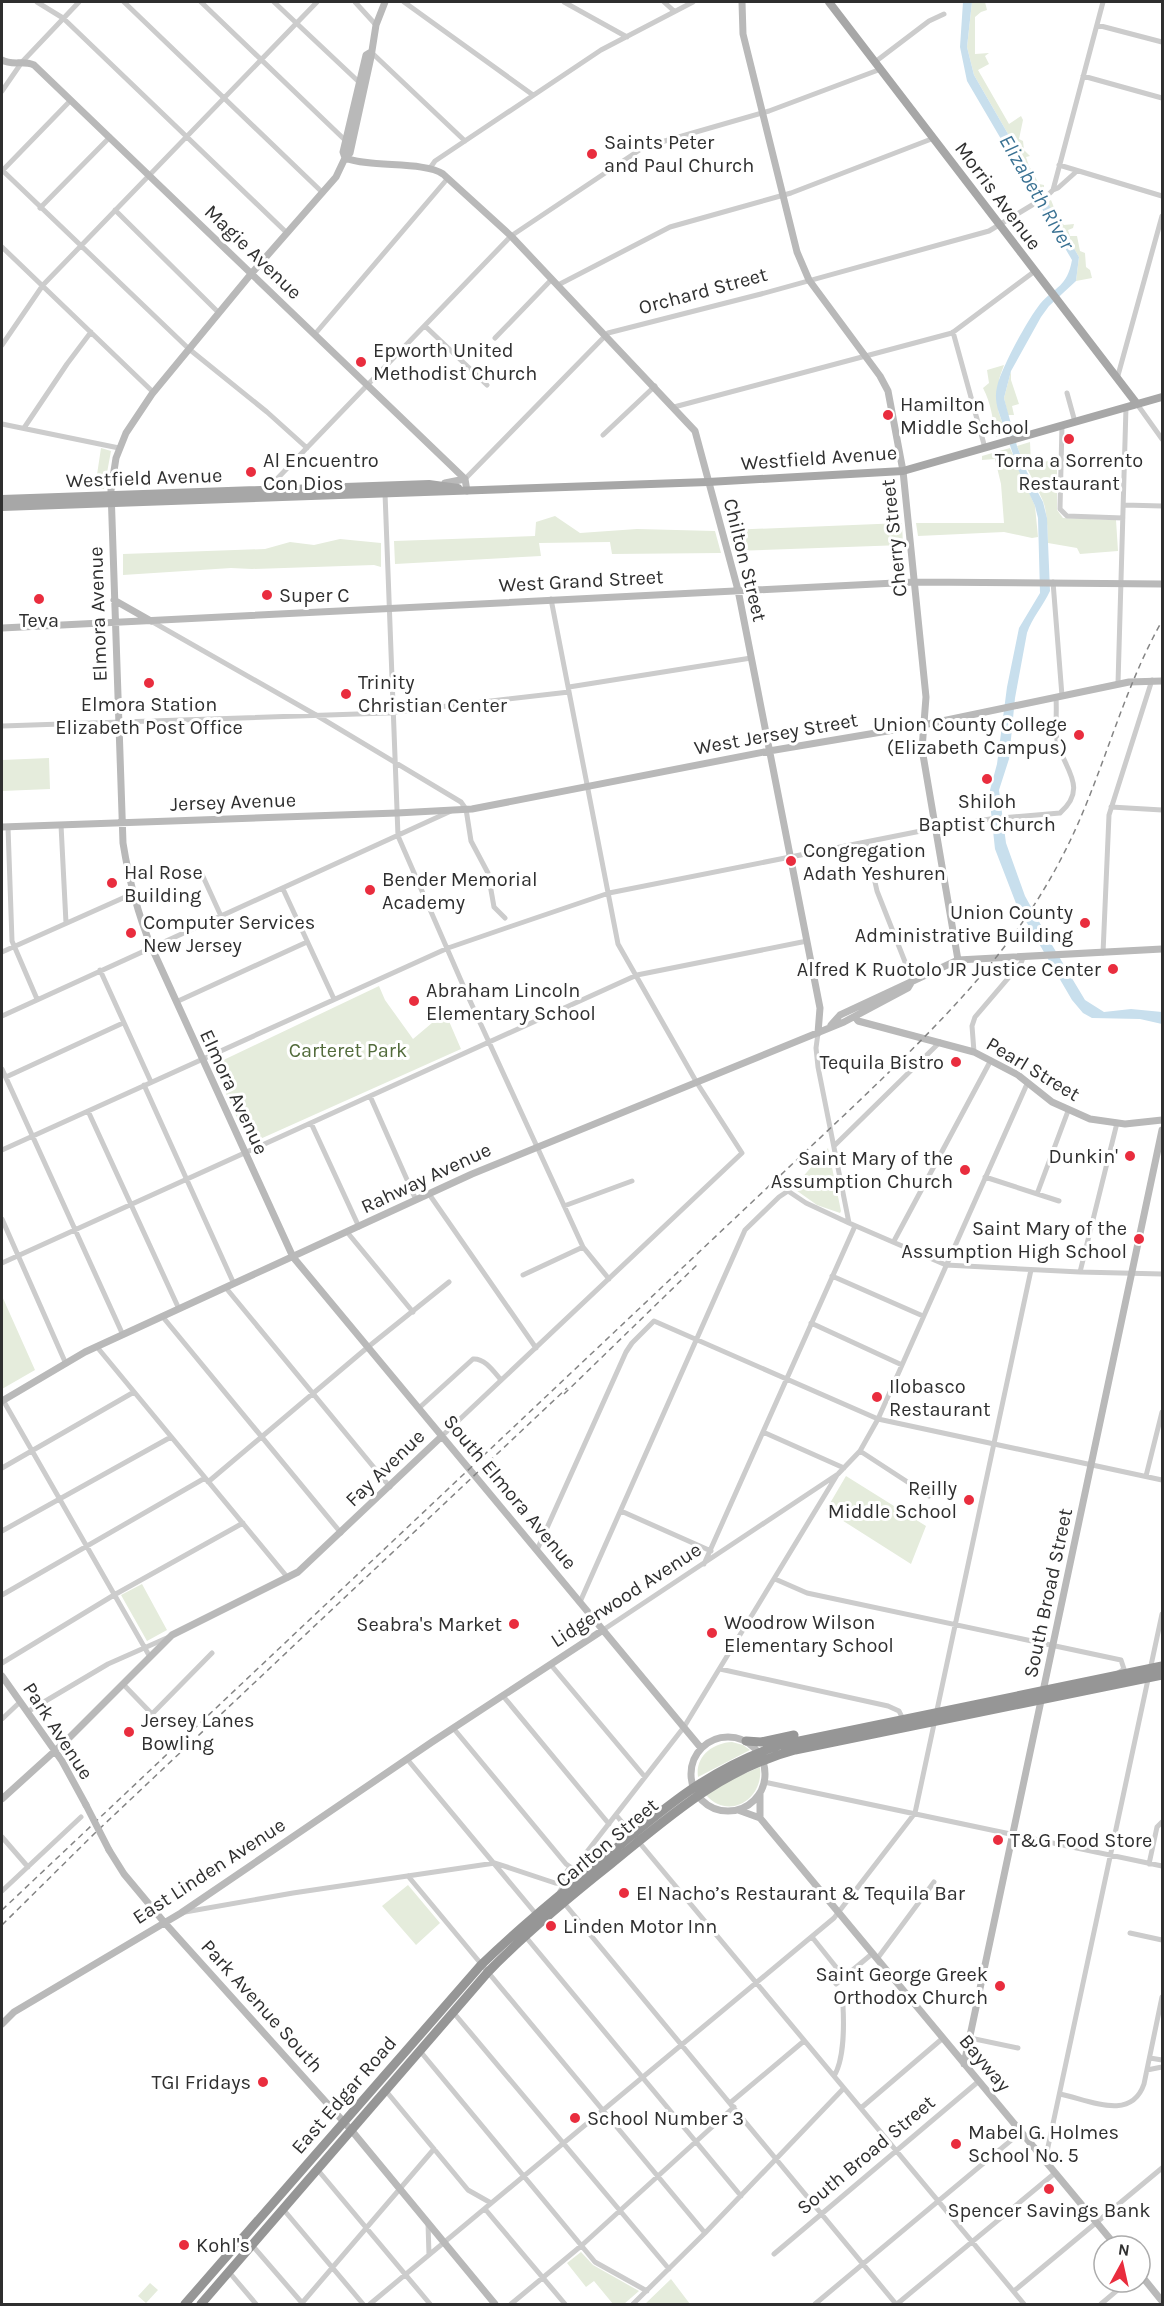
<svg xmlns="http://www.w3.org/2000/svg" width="1164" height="2306" viewBox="0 0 1164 2306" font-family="Karla,sans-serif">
<rect width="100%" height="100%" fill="#fff"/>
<path fill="#e5ecdc" d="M972,2H985L987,10L981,12L975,17V54L989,53L985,56L989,64L978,70L1009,124L1021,116L1023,120L1019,139L1023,141L1024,150L1030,156L1026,157L1029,166L1039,184L1044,185V189L1041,191L974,75L967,47Z
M1051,200L1059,220L1064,225L1074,224L1073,228L1068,230L1070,236H1077L1080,251L1085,253L1086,267L1090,270L1092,278L1076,281L1079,257L1047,202Z
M1004,365L999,379L998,410L1006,434L996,437C993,420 991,403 983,388L989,383L987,370Z
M1011,371V380L1019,404L1012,406L1014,415H1008L1004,398Z
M1030,442L1031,462L1057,461V510L1063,518L1116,520L1118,551L1080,554L1077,548L1048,543C1047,529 1048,515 1043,501C1035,482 1024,465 1017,446Z
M101,448L111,451L104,489L95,488Z
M1010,448L1035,506L1038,537L1032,538L1004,532L918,536L916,523H1004L1001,484L995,459L982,460V456Z
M555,516L580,533L637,529L715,531L721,553L612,554L610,542L539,543L541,556L395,564L394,541L535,536L536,522Z
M902,523L903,545L733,551L729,530Z
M340,539L381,543V567L374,565L252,569L231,568L123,575V554L265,549L290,542L314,545Z
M49,758L50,789L2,791V760Z
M379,986L385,1000L413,1039L445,1012L461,1049L249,1144L213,1065Z
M828,1148L841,1211L840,1213L817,1205L793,1188Z
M2,1296L35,1370L2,1389Z
M846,1476L926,1526L911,1564L826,1510Z
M142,1584L167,1630L147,1641L121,1595Z
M732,1742L743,1745L750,1750L698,1777C695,1757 712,1743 732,1742Z
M760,1767C764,1799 729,1821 706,1795L730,1780Z
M408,1885L440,1923L416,1945L382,1906Z
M581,2252L593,2265L639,2291L624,2304H613L594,2281L586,2287L567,2263Z
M671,2279L690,2304H645Z
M150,2283L158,2290L146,2303L138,2296Z"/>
<path fill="#c8dfed" d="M963,2H972L967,47L974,75L1079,257L1076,281L1049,306L1041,317L1011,371L1004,398L1017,446L1027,472L1043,502L1047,518L1050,591C1043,606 1032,618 1027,633L1015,698L1009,759L999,790L1006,843L1025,896L1052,945L1085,1000L1104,1012L1131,1009L1162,1012V1024L1140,1019L1092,1018L1083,1013L1072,1000L1017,906L995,849L991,812L990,790L997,764L1007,687L1019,628L1040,593L1038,518L1035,506L1018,469L998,410C996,402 995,395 997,387C1001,368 1028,319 1040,304C1056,286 1067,287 1072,260L967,81L960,47Z"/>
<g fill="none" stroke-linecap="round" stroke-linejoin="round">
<path stroke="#ccc" stroke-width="5" d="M37,2L63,18L287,233
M124,2L323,193
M201,2L346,141
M274,2L360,83
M355,2L376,25
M404,2L533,95
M564,2L627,37
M664,2L674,11
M1097,25L1162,42
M371,52L465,141
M875,62L929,21L944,14
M1083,76L1162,98
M2,91L22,62L79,2
M1059,165L1162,196
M430,168L435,161L601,50L693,2
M2,170L189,349L267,412L307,448
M2,171L71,100
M1053,190L1058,188L1077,171
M40,208L110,137
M115,210L219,313
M2,247L153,392
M558,285L670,227L791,193L934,138
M425,326L487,385
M953,332L985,448
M315,334L448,178
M495,338L552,279
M2,345L43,285L317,2
M1117,379L1162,216
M1067,393L1075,422
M1137,404L1162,439
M674,407L952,333L1035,271
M2,424L119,448
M1062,425L1060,509L1067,516L1123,518
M24,428L67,364L91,332
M603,435L655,386
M465,479L608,333L761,294L989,231L1047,196L1053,190L1103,2
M270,490L272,484L511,236L644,147L769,111L881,69
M385,493L398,836L466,992L583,1247L609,1279
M1124,505L1162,506
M1053,582L1062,696
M151,621L316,715L461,802L466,809L471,841L488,873L494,907L505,918
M1118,684L1126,407
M569,687L751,658
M2,726L387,713L569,692
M1111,807L1162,810
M61,825L66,923
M8,827L12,941L37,999
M866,842L877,891L913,982
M200,870L221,916
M283,889L334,999
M2,952L132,894
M1103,953L1109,815L1152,680
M100,970L151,1082
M176,1002L307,942
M2,1016L451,811
M818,1033L816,1048L818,1067L849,1223L946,1265L1080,1272L1162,1274
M974,1052L972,1026L975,1017L1021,963L1023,958
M2,1069L123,1335
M6,1077L123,1023
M144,1085L234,1284
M370,1096L416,1200
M88,1111L179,1309
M311,1123L359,1227
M834,1146L940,1042
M2,1150L448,948L509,927L609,893L936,828L990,819L1060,813C1090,787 1062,767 1057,740C1055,727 1057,712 1056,698
M985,1177L1059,1201
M429,1194L536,1348
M1037,1194L1068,1111
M564,1206L632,1181
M2,1219L66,1364
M347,1232L413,1312
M894,1241L991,1060
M2,1263L637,975L807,941
M1080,1272L1117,1123
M523,1275L583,1247
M832,1276L923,1316
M226,1288L390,1487
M162,1316L341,1533
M811,1323L902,1365
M97,1347L288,1578
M3,1400L150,1657
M419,1408L473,1359C485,1358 494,1372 501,1380
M763,1432L844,1468
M442,1436L742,1153L697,1083L618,944L551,599
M860,1451L929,1496
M2,1468L134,1392
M1146,1476L1162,1412
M208,1482L368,1347L449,1282
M621,1511L711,1551
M2,1531L171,1437
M537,1550L626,1352L632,1343L654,1321L878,1419L1162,1480
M704,1564L855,1226
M775,1579L807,1593L1121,1660L1124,1669L1118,1673
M2,1595L205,1478
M580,1602L745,1230L779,1197L788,1191L806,1203L849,1223
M603,1630L838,1474L860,1451L878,1419L1027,1084
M2,1663L114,1595L243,1523
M551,1665L645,1777
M720,1669L888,1706L899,1711L903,1719
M123,1684L150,1712L153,1713L212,1653
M503,1696L609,1824
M27,1712L108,1664L169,1637
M2,1719L20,1702
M454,1729L566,1864L579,1873L587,1871
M407,1759L536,1914
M764,1782L1162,1866
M616,1815L632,1834
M2,1837L28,1867
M638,1841L1024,2304
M1149,1864L1157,1827L1162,1822
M408,1876L705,2233
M556,1883L561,1880L570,1867
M2,1891L81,1817
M560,1891L579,1862L684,1727L837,1475
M564,1903L896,2304
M185,1912L293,1893L495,1863L555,1883L565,1884
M1130,1933L1162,1940
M525,1936L741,2196
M812,1937L844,1977
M877,1959L934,1882
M836,1984L873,1953
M453,2012L669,2269
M970,2038L1018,2048
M420,2051L595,2262L647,2291
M1150,2058L1162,2060
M1147,2070L1162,2067
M834,2076C844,2060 844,2025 843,2006
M386,2091L468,2190L491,2203
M1060,2094C1089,2100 1131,2122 1144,2084L1162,1997
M730,2103L804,2041
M861,2108L943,2038
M1045,2161L1162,1614
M317,2169L430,2304
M283,2209L363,2304
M485,2209L565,2304
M428,2223L429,2255
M252,2245L303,2304
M774,2254L979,2081
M229,2272L256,2304
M1014,2291L1162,2168
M302,2303L434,2149
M370,2304L834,1918L915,1813L1031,1270
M511,2304L581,2246L734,2107
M633,2304L705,2233L844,2088
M815,2304L1021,2132
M897,2304L1055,2173
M1101,2304L1127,2282"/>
<path stroke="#b9b9b9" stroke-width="7" d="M385,2L376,25L371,57L350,153L345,158L336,177L251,274L152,394L126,433L116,458L111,490L123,843C129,880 137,912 151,946L293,1257L701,1748
M742,2L743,34L797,252L809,280L880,376L888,391L903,471L926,697L922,749L958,960
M2,60C12,66 23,60 34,65L465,479L467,491
M345,158C371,168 424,161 443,174L511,236L695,431L738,590L820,1008L818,1033
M345,158L343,152L366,55L371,52
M445,483L465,479
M114,600L151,621
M2,628L915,582L1162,584
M2,827L397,813L472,809L769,751L923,725L1129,682L1162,681
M855,1017L858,1021L974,1052L1018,1075L1052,1102L1090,1119L1125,1124L1162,1120
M831,1025L840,1015L958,960L1162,949
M2,1401L85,1352L472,1174L844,1022L908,988L911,983
M2,1676L62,1761L86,1805
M691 1774a37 37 0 1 1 74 0a37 37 0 1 1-74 0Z
M760,1794V1818
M2,1799L68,1739L172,1635L298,1572L442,1436
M738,1810L760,1818L1116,2246
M109,1850L124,1874L164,1922L352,2131L495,2304
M2,2024L14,2012L181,1913L432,1742L603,1630
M964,2064L1162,1130
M1140,2274L1162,2301"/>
<path stroke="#a7a7a7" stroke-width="8" d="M829,2L1137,404
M2,499L429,484L458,488
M2,507L708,482L903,471L1162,397"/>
<path stroke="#969696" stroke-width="9" d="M746,1741L761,1742L794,1735
M185,2304L481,1965C517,1930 556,1898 595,1866C655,1816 704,1770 780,1745L1162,1666
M201,2304L488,1972C526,1933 568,1898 611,1864C670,1816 720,1770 795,1750L1162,1675"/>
<path stroke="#848484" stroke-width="1.5" stroke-dasharray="6 4.5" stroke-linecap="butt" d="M564,1394L699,1263
M2,1910L857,1103C935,1028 1014,952 1063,855C1102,780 1120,695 1162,621
M2,1925L95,1833L567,1388"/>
<path stroke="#b9b9b9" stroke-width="7" d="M86,1805L109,1850"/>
</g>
<g fill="#e92d3e" stroke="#fff" stroke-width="2">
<circle cx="592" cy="154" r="6"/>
<circle cx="361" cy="362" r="6"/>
<circle cx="888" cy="415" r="6"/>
<circle cx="1069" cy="439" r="6"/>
<circle cx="251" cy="472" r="6"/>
<circle cx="267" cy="595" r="6"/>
<circle cx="39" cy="599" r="6"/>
<circle cx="149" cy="683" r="6"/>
<circle cx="346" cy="694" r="6"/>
<circle cx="1079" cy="735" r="6"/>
<circle cx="987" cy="779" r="6"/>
<circle cx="791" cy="861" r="6"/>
<circle cx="112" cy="883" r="6"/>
<circle cx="370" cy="890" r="6"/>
<circle cx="1085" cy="923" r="6"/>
<circle cx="131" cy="933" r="6"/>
<circle cx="1113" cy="969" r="6"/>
<circle cx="414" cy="1001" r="6"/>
<circle cx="956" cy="1062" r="6"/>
<circle cx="1130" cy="1156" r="6"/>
<circle cx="965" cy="1170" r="6"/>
<circle cx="1139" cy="1239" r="6"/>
<circle cx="877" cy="1397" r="6"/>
<circle cx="969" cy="1500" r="6"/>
<circle cx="514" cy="1624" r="6"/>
<circle cx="712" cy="1633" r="6"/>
<circle cx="129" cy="1732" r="6"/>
<circle cx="998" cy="1840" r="6"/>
<circle cx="624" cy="1893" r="6"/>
<circle cx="551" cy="1926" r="6"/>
<circle cx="1000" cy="1986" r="6"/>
<circle cx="263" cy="2082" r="6"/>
<circle cx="575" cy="2118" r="6"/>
<circle cx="956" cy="2144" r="6"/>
<circle cx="1049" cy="2189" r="6"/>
<circle cx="184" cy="2245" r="6"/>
</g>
<g text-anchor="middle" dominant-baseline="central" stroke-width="6" stroke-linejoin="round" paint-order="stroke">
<g font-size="20" fill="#2f2f2f" stroke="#fff" text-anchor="start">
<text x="604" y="142">Saints Peter<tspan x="604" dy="23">and Paul Church</tspan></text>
<text x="373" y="350">Epworth United<tspan x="373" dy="23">Methodist Church</tspan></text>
<text x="900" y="404">Hamilton<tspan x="900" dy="23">Middle School</tspan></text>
<text x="263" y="460">Al Encuentro<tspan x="263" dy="23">Con Dios</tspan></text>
<text x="1069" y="460" text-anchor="middle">Torna a Sorrento<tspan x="1069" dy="23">Restaurant</tspan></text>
<text x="279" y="595">Super C</text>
<text x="39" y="620" text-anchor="middle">Teva</text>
<text x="358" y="682">Trinity<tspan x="358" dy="23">Christian Center</tspan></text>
<text x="149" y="704" text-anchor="middle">Elmora Station<tspan x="149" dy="23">Elizabeth Post Office</tspan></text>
<text x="1067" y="724" text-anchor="end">Union County College<tspan x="1067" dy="23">(Elizabeth Campus)</tspan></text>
<text x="987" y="801" text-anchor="middle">Shiloh<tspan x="987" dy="23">Baptist Church</tspan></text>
<text x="803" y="850">Congregation<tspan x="803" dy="23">Adath Yeshuren</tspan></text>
<text x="124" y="872">Hal Rose<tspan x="124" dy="23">Building</tspan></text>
<text x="382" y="879">Bender Memorial<tspan x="382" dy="23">Academy</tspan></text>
<text x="1073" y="912" text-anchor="end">Union County<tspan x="1073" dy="23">Administrative Building</tspan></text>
<text x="143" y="922">Computer Services<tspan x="143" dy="23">New Jersey</tspan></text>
<text x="1101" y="969" text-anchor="end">Alfred K Ruotolo JR Justice Center</text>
<text x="426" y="990">Abraham Lincoln<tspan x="426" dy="23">Elementary School</tspan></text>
<text x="944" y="1062" text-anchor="end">Tequila Bistro</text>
<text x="1118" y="1156" text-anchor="end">Dunkin'</text>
<text x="953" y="1158" text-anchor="end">Saint Mary of the<tspan x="953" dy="23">Assumption Church</tspan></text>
<text x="1127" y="1228" text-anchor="end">Saint Mary of the<tspan x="1127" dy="23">Assumption High School</tspan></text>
<text x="889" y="1386">Ilobasco<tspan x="889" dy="23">Restaurant</tspan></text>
<text x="957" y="1488" text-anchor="end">Reilly<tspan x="957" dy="23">Middle School</tspan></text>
<text x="724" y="1622">Woodrow Wilson<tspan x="724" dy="23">Elementary School</tspan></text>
<text x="502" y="1624" text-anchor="end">Seabra's Market</text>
<text x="141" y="1720">Jersey Lanes<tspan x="141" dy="23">Bowling</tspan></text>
<text x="1010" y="1840">T&amp;G Food Store</text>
<text x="636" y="1893">El Nacho’s Restaurant &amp; Tequila Bar</text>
<text x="563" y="1926">Linden Motor Inn</text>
<text x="988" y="1974" text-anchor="end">Saint George Greek<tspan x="988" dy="23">Orthodox Church</tspan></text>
<text x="251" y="2082" text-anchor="end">TGI Fridays</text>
<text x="587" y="2118">School Number 3</text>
<text x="968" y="2132">Mabel G. Holmes<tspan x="968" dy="23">School No. 5</tspan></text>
<text x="1049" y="2210" text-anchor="middle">Spencer Savings Bank</text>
<text x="196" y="2245">Kohl's</text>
</g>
<g font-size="20" fill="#2f2f2f" stroke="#fff">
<text transform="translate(998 196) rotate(53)">Morris Avenue</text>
<text transform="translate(253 252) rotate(44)">Magie Avenue</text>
<text transform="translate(703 291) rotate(-15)">Orchard Street</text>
<text transform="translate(819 458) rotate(-4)">Westfield Avenue</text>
<text transform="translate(144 478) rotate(-2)">Westfield Avenue</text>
<text transform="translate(894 538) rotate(-96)">Cherry Street</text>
<text transform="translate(745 560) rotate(76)">Chilton Street</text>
<text transform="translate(581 581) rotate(-3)">West Grand Street</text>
<text transform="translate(98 614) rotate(-92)">Elmora Avenue</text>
<text transform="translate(776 734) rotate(-10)">West Jersey Street</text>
<text transform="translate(233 802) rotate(-2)">Jersey Avenue</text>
<text transform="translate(1033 1069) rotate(31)">Pearl Street</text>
<text transform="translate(234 1092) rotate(65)">Elmora Avenue</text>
<text transform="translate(426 1178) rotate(-25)">Rahway Avenue</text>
<text transform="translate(385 1468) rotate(-44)">Fay Avenue</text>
<text transform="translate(510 1492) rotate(50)">South Elmora Avenue</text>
<text transform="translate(1048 1593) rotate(-78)">South Broad Street</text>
<text transform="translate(626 1595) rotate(-33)">Lidgerwood Avenue</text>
<text transform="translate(58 1731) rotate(57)">Park Avenue</text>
<text transform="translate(607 1843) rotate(-40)">Carlton Street</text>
<text transform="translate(209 1871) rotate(-33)">East Linden Avenue</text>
<text transform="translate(262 2006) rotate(48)">Park Avenue South</text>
<text transform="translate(985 2063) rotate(50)">Bayway</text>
<text transform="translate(344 2095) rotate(-49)">East Edgar Road</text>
<text transform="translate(866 2155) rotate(-40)">South Broad Street</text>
</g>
<g font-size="20" fill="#526b3b" stroke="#fff">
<text x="348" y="1050">Carteret Park</text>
</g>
<g font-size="21" font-style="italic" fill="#3a7293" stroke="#fff">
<text transform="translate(1037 192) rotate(60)">Elizabeth River</text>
</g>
</g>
<rect width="1164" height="2306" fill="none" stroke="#2f2f2f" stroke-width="6"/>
<g transform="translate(1122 2264) rotate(8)"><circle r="28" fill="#ffffff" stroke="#acacac" stroke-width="1.5"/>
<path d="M0-4.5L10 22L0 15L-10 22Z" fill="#e92d3e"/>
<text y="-9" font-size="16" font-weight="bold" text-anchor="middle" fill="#2f2f2f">N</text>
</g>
</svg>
